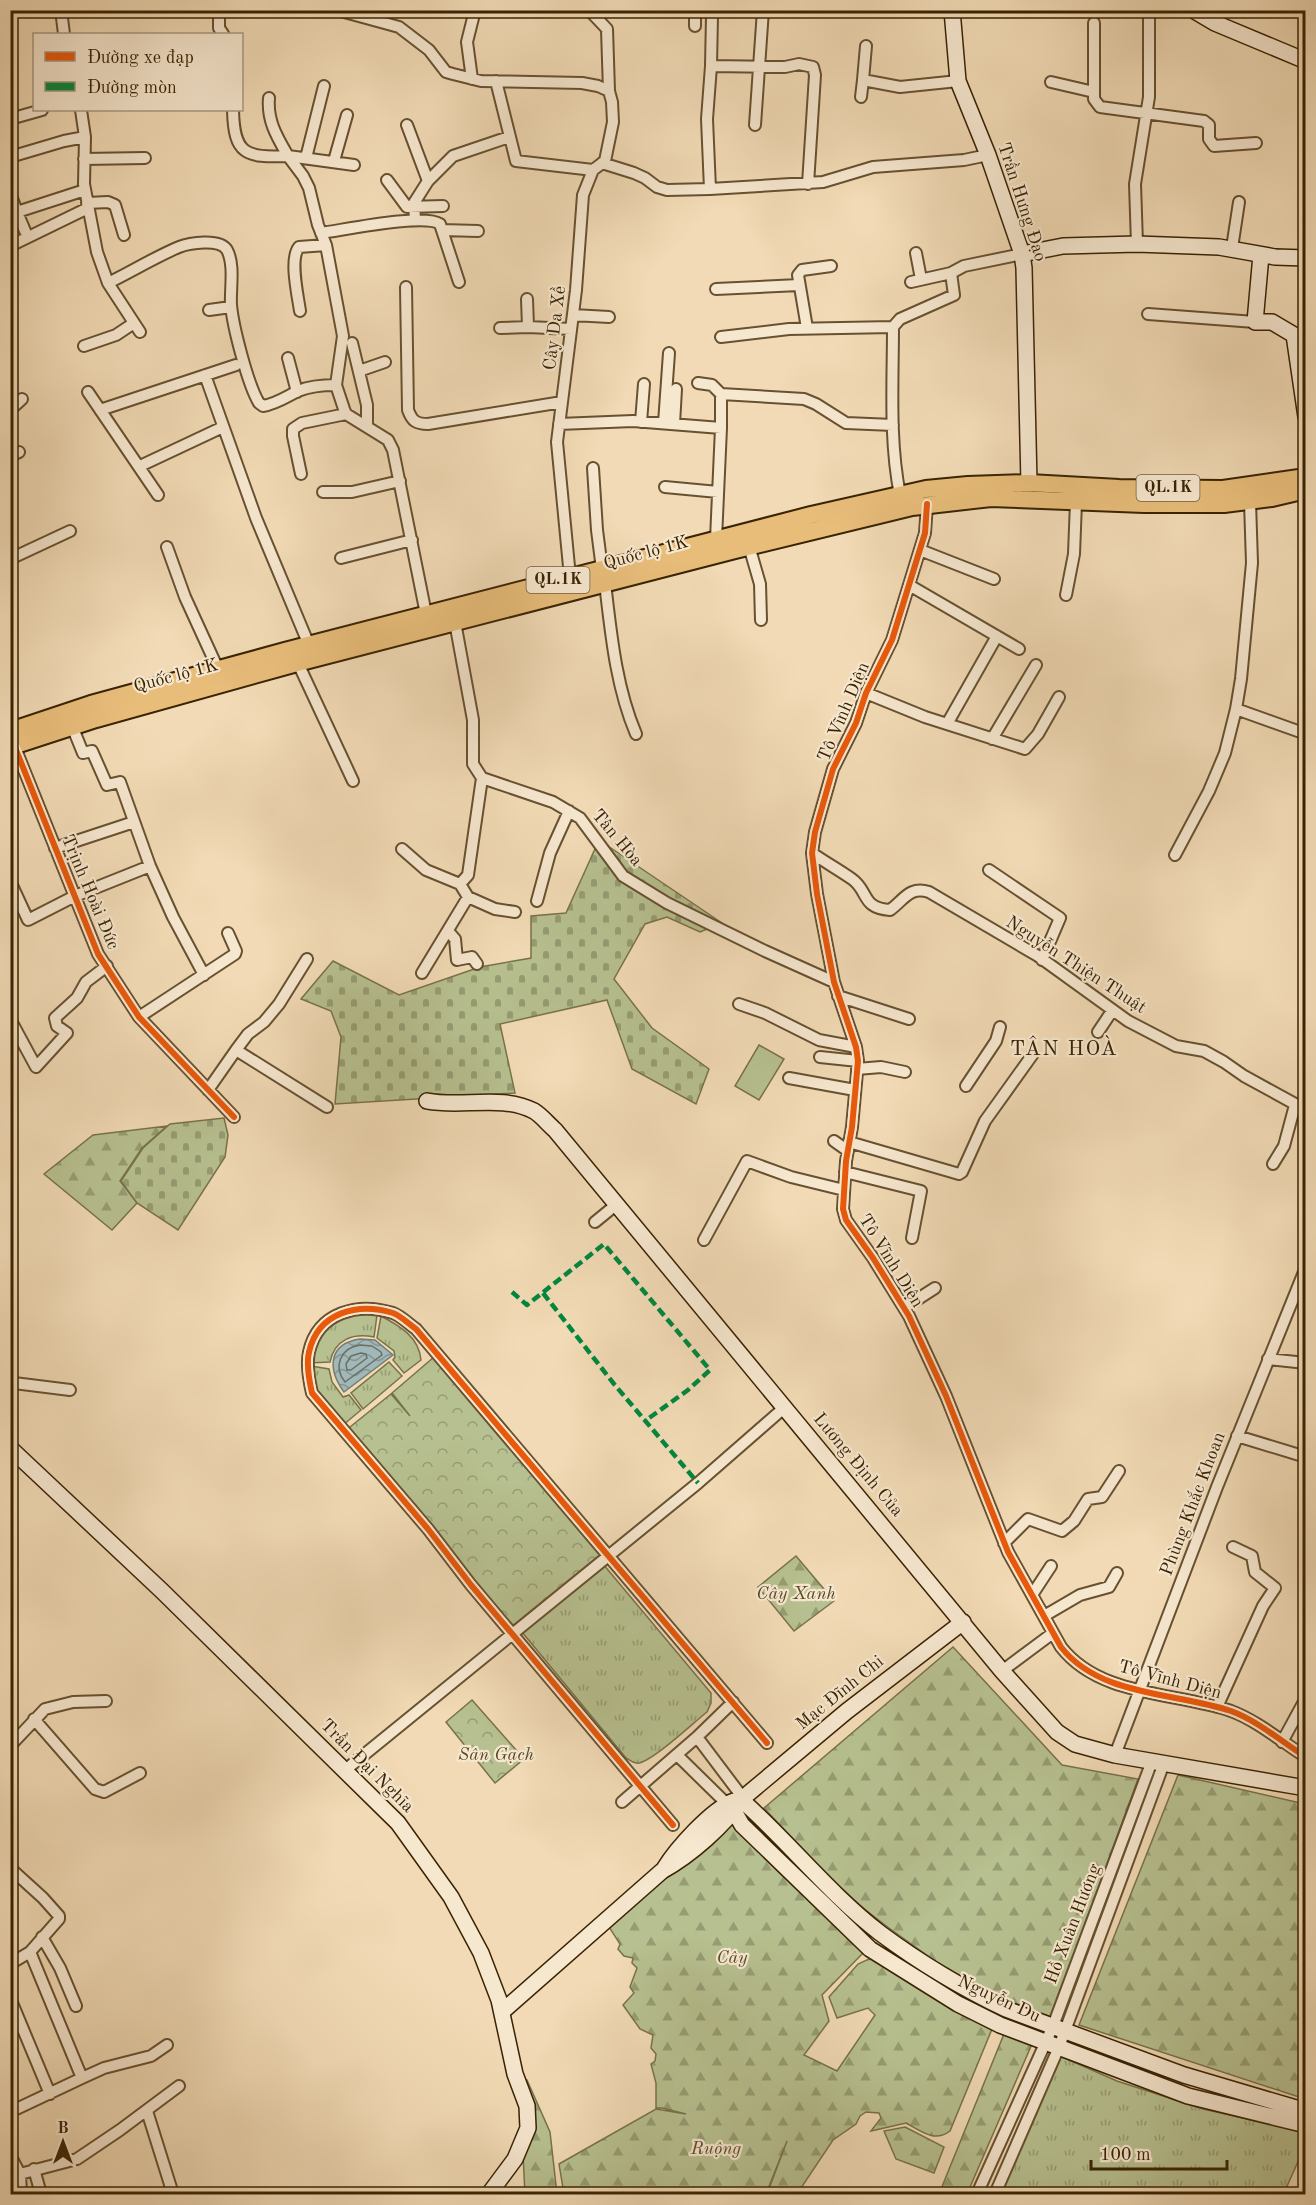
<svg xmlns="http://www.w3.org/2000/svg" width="1316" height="2205" viewBox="0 0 1316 2205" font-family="'Old Standard TT',serif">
<defs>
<pattern id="grass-tufts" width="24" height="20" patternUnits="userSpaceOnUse" patternTransform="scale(1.5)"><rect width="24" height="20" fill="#b7c090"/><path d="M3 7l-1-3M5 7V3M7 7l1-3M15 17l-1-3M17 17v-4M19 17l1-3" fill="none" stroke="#969c73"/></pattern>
<pattern id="forest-firs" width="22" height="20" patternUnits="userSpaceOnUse" patternTransform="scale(1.5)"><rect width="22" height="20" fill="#b7c090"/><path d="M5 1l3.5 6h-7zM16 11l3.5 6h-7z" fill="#969c73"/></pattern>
<pattern id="cemetery-stones" width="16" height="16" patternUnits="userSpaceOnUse" patternTransform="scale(1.5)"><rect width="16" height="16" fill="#b7c090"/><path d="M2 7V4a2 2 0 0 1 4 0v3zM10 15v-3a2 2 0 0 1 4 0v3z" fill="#969c73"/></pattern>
<pattern id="park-crowns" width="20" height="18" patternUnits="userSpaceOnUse" patternTransform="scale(1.5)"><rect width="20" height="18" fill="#b7c090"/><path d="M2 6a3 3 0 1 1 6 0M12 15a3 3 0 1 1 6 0" fill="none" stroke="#969c73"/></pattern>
<pattern id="water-waves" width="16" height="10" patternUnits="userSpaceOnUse" patternTransform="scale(1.5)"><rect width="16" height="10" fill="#a0b8b9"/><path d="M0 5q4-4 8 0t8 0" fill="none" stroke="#839594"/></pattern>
</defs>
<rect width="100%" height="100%" fill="#f1dab5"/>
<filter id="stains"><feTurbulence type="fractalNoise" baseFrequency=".00333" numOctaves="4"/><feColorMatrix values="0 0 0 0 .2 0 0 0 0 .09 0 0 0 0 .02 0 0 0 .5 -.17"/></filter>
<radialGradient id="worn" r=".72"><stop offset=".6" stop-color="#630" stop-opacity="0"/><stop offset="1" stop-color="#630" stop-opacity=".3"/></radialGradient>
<path fill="url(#grass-tufts)" stroke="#78724a" stroke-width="1.5" d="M368,1313L377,1315L374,1337C353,1333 335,1339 330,1362L309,1363L320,1331L345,1317Z
M381,1316C400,1326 419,1337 421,1360L404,1373L393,1360L395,1357L394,1351L377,1338Z
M389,1362L402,1376L363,1409L351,1393Z
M311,1366L329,1369L332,1382L343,1397L349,1395L361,1410L343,1425L313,1389Z
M603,1564L711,1693V1703L707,1712C693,1723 654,1760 639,1763C634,1764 631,1761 626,1758L522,1632Z
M1060,2056L1117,2081L1203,2109L1305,2132C1305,2154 1291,2174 1284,2194H995Z"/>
<path fill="url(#forest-firs)" stroke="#78724a" stroke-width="1.5" d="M167,1126L142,1148L120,1181L137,1203L112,1230L44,1174L93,1135Z
M796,1556L834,1601L794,1631L758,1587Z
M953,1647L1062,1765L1138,1779L1051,2017L999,1998L935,1961L889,1928L846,1895L764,1808Z
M1178,1775L1305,1804V2099L1079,2025Z
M734,1825L864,1952L822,1995L829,2021L804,2055L837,2071L875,2015L868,2008L837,2018L829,1997L858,1964L873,1957L992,2029L950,2131C934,2143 921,2131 906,2123L871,2131L881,2118L879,2113L866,2112L860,2116L856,2124L833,2140L797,2194H767L787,2141L766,2194H564L559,2164L656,2109L686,2114L662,2108H656V2083L651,2064L655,2061L656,2054L651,2048L653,2035L640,2029L623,2005L634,1993L630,1987L637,1968L632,1963L633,1958L624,1956L618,1949L620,1944L609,1927L717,1829Z
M1004,2034L1032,2044L967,2194H939Z
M519,2076L527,2080L550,2132L557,2194H525Z
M905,2127L944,2147L934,2173L896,2159L884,2131Z"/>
<path fill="url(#cemetery-stones)" stroke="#78724a" stroke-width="1.5" d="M599,840L722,923L700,932L667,917L645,924L614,979L652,1028L709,1069L696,1104L632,1069L607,1000L500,1024L515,1093L335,1104L341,1037L331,1011L301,999L333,961L399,995L480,967L531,958V916L566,913Z
M224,1118L228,1135L225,1157L178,1230L137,1203L121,1181L143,1148L170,1124Z"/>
<path fill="url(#park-crowns)" stroke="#78724a" stroke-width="1.5" d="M434,1357L607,1557L511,1634L345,1431L391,1394L410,1416L392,1393Z
M472,1700L524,1759L495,1783L446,1722Z"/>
<path fill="#b7c090" stroke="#78724a" stroke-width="1.5" d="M759,1045L784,1059L759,1100L735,1086Z"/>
<path fill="url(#water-waves)" stroke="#777c70" stroke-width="1.5" d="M360,1339L375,1340L393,1355L344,1392C328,1370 327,1344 360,1339Z"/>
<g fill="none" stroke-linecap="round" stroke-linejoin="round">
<path stroke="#6c6e5e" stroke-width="1.5" d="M360,1345L372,1346L381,1352L382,1355L345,1382C333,1367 340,1348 360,1345Z
M361,1353L366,1354L367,1358L351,1370H347L346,1364L351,1356Z"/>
<g stroke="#675130" stroke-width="14">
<path id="street" d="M61,10L64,34
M219,10V28L223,34
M337,10L399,27L429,50L446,72L453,74L481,81L582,83L598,86L609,91
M1094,23V99L1100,107L1204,121L1209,125V139L1214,146L1256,143
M695,26V10
M866,46L863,80L900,87L958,81
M711,66L712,16
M472,79L467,42L475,10
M496,81L516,161L593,170
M1051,82L1094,92
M861,97L863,80
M269,98C267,121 277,137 288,156L354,165
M81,110L85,137L84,184L97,252L108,283L140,332
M233,110C234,154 245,158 288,156L303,176L309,188L318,225L326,245L343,336L336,385L344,409L346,414L388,440L393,450L426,614
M10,119L42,110
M407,125L428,181L414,203L415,220
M755,125L763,10
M10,157L64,141L85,137
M306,158L324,86
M84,159L145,158
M334,161L347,115
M602,163L634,173L645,178L657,187L667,190L710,189L823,182L873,167L964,160L988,155
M387,180L407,207L443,206
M428,181L453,156L509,137
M710,189L707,119L711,66L785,67L799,64L813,67L815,75L808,184
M10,193L17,212
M87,203L108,202L115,205L124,235
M442,230L478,231
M25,231L17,212L85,190
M321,233C344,230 424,213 440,224L459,282
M1137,244L1135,184L1149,97V10
M10,246L88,208
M1232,248L1239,202
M916,253L921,279
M911,282L951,273
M108,283C131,272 155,257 179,247C189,243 220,238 227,250C235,265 230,289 231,305C233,327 248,385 259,403L263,406C276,404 286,397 298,391C310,386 323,385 336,385
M406,287L408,410C412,421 416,424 428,424L562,402
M716,289L799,285
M527,299L528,327L571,329
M209,310L231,307
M300,311C298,296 289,259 299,247L326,245
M1148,314L1255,322
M573,315L609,317
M500,328L528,327
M807,328L798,275L802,270L831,266
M721,337L789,329L893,327
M352,343L367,405V427
M84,346L116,335L134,323
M288,358L297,392
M359,371L385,362
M205,375L256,518L309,645
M698,383L712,385L721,394V428
M88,392L158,495
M721,394L804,399L816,404L846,423L893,425
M10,410L22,399
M100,410L236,365
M641,422L644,384
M664,423L669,353
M559,424L633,421L721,428L716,539
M674,424L676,389
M10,456L19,452
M140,466L223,427
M593,468L597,530L602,569
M301,474L293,436V429L302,423L346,414
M665,487L718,492
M323,492H352L400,481
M900,495C889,440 893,382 893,327L900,319L954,295L951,273L964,266L1022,254
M1250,502L1252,563L1241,679L1236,709L1306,734
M927,504L925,533L892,640L866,693L856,723L833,769L815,832L812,853L817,894L834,982L856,1047L858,1061L852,1127L846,1161L843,1209L846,1220L873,1258L909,1316L946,1396L1008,1552L1061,1647C1100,1697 1175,1692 1231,1711C1258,1721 1282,1742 1306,1757
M749,546L760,584L761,620
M167,547L185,597L218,669
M920,550L994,579
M341,558L412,540
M10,559L70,531
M570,577L557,442L576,290L583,195L593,170L605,161L613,122L612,102L609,91L607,29L589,10
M605,583C611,634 616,687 636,734
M909,585L1019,649
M1066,595L1074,554L1076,502
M455,622L473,720V764L482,778L553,802L580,818L623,876L667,903L765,951L834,982
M296,659L353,781
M866,693L925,717L1025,749L1038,734L1059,697
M947,724L997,636
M72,726L83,753L92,751L107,785L120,782L150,866L173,917L204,975
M992,739L1036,665
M14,745L98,954L139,1017L234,1117
M55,848L134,822
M402,849L426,870L460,884L468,897L495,909L515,912
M812,853C825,862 839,870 852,879C869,891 861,908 890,910C904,900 909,886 929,892L1038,956L1128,1021L1176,1046L1204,1051L1224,1062L1244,1076L1306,1110
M1175,855L1209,791L1225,753L1236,709
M989,870L1060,918L1042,960
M10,881L28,920L75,896L150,866
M460,884L468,875L482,778
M537,901L550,853L569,811
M448,931L455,939L457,960L472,957L477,964
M307,959L279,1004L264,1022L248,1034L236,1050L327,1107
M422,973L468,897
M838,996L909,1019
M739,1004L765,1013L819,1040L856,1047
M139,1017L235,954L236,951L228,933
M10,1019L36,1067L67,1033L57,1026L55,1018L77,998L86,982L107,966
M1098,1032L1112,1011
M820,1057L858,1061
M857,1069L881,1067L905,1072
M789,1078L855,1090
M966,1086L996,1041L1000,1027
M208,1090L236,1050
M834,1141L848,1151
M849,1142L959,1174L962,1172L985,1121L1033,1054
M1273,1164L1284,1146L1295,1105
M845,1172L921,1191L912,1238
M595,1222L617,1204
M704,1240L747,1161L791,1177L844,1190
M904,1308L935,1288
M1268,1359L1306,1363
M14,1383L70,1390
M1237,1436L1306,1457
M1004,1543L1028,1519L1062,1531L1074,1521L1088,1499L1102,1497L1119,1471
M1032,1595L1051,1566
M1044,1616L1080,1595L1109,1587L1117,1573
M1002,1671L1053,1633
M1217,1707L1263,1606L1275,1588L1255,1572L1252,1556L1233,1547
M34,1719L95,1789L104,1792L140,1773
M697,1737L743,1798
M1282,1742L1306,1698
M10,1746L45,1709L73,1702L106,1701
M677,1755L727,1804
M1115,1755L1217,1487L1306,1267
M344,1771L698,1483L785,1407
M622,1802L697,1737L733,1702
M673,1825L471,1585L428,1529L312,1393C309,1380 306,1365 309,1352C318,1312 358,1302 393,1313C401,1316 409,1324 416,1329L767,1743
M10,1868L43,1898L59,1916V1919L30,1952L10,1964
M42,1937L60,1968L76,2006
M30,1952L82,2078
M10,1998L50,2094
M147,2111L173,2194
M10,2112L82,2078L104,2068L151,2056L167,2045
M10,2155L20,2174L21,2192
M34,2169L41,2194
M20,2174L77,2159L120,2130L179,2086
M977,2194L1053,2026L1152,1761
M995,2194L1059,2047L1164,1763"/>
</g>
<g stroke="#392303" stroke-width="18">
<path id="secondary" d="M952,10L958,81L988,155L1022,254L1024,268L1029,483
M1193,10L1215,23L1306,61
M1022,254L1063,246L1137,244L1219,247L1275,257L1306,258
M1261,255L1255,322H1272L1294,335L1306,417
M427,1101C462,1108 501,1094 534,1111C541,1115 548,1124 555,1130L1002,1671L1057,1732L1075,1744L1115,1755L1306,1788
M10,1448L162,1591L398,1823L451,1897L481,1953L499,2000L515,2074L527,2106L528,2128L515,2159L489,2194
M743,1798L747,1805C792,1846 831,1895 880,1933C919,1962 962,1988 1006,2009L1184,2075L1306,2111
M727,1804L734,1811L742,1825L870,1949L958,2004L1000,2025L1188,2096L1306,2125
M664,1869C677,1848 712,1809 734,1801
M503,2011L662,1871C691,1855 724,1826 743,1798L847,1711L963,1622"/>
</g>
<g stroke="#392303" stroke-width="20">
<path id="primary" d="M10,731L91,704L285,651L811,515L926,489L968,485L1029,483L1119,488L1223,489L1306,477
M10,747L96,719L297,663L735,550L912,507L991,498L1144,504H1224L1272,498L1306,490"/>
</g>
<use href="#street" stroke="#f6e7cf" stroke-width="10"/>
<use href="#secondary" stroke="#f6e7cf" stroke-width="15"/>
<use href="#primary" stroke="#e8bd7a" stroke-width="16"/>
<path stroke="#00873e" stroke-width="4.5" stroke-dasharray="9 4.5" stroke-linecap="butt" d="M512,1292L527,1305L604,1244L710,1370L688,1390L645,1421
M543,1293L614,1384L698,1483
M10,1351V1352"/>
<g stroke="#f6e7cf" stroke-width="10">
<path id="cycleway" d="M927,504L925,533L892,640L866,693L856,723L833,769L815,832L812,853L817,894L834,982L856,1047L858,1061L852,1127L846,1161L843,1209L846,1220L873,1258L909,1316L946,1396L1008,1552L1061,1647C1100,1697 1175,1692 1231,1711C1258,1721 1282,1742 1306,1757
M14,745L98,954L139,1017L234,1117
M673,1825L471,1585L428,1529L312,1393C309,1380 306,1365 309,1352C318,1312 358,1302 393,1313C401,1316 409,1324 416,1329L767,1743"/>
</g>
<use href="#cycleway" stroke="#e8590c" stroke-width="6"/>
</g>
<g text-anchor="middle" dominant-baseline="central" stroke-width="4.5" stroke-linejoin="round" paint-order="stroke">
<g fill="#f6e7cf" stroke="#725e40" stroke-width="1.5">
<rect x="1136.5" y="475" width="63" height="26" rx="4.5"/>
<rect x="526.5" y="567" width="63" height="26" rx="4.5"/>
</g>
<g font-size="16" font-weight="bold" fill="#392303">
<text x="1168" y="488">QL.1K</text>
<text x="558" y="580">QL.1K</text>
</g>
<g font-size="18" fill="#392303" stroke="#f6e7cf">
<text transform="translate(1022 202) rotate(72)">Trần Hưng Đạo</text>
<text transform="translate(555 328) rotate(-83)">Cây Da Xề</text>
<text transform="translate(646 553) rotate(-15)">Quốc lộ 1K</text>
<text transform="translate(176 676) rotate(-15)">Quốc lộ 1K</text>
<text transform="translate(844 712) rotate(-67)">Tô Vĩnh Diện</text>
<text transform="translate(617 838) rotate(50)">Tân Hòa</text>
<text transform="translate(90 892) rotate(67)">Trịnh Hoài Đức</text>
<text transform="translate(1076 965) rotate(33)">Nguyễn Thiện Thuật</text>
<text transform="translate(891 1261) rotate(58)">Tô Vĩnh Diện</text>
<text transform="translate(858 1465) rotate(50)">Lương Định Của</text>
<text transform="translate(1193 1504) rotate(-69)">Phùng Khắc Khoan</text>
<text transform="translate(1170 1680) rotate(15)">Tô Vĩnh Diện</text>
<text transform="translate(840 1693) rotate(-39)">Mạc Đĩnh Chi</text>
<text transform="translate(367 1766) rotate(45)">Trần Đại Nghĩa</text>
<text transform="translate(1073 1924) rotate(-69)">Hồ Xuân Hương</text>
<text transform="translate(999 1999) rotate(25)">Nguyễn Du</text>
</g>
<g font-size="18" font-style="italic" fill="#584a26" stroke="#f6e7cf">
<text x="796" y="1594">Cây Xanh</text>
<text x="496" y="1755">Sân Gạch</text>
<text x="732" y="1958">Cây</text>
<text x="716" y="2149">Ruộng</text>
</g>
<g font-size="21" letter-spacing="1.5" fill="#392303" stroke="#f6e7cf">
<text x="1064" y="1049">TÂN HOÀ</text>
</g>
</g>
<rect width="1316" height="2205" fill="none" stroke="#f1dab5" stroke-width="36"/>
<rect x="12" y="12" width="1292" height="2181" fill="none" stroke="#392303" stroke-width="3"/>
<rect x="18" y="18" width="1280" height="2169" fill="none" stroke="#392303" stroke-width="1.5"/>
<rect x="33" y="33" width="210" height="78" fill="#f6e7cf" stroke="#aa997d" stroke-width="1.5"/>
<rect x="45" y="52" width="30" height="9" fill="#e8590c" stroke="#aa997d" stroke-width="1.5"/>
<text x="87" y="63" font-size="18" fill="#392303">Đường xe đạp</text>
<rect x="45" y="82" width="30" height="9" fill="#00873e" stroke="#aa997d" stroke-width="1.5"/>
<text x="87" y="93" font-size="18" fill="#392303">Đường mòn</text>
<g transform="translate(63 2142)" stroke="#f6e7cf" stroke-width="4.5" paint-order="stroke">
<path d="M0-4.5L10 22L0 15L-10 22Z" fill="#392303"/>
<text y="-9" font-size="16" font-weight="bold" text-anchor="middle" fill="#392303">B</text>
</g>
<path d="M1091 2160v9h136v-9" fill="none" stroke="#392303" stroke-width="3"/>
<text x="1100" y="2160" font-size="18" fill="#392303" stroke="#f6e7cf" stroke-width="4.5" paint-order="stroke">100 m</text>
<rect width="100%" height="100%" filter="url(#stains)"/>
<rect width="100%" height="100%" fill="url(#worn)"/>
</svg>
